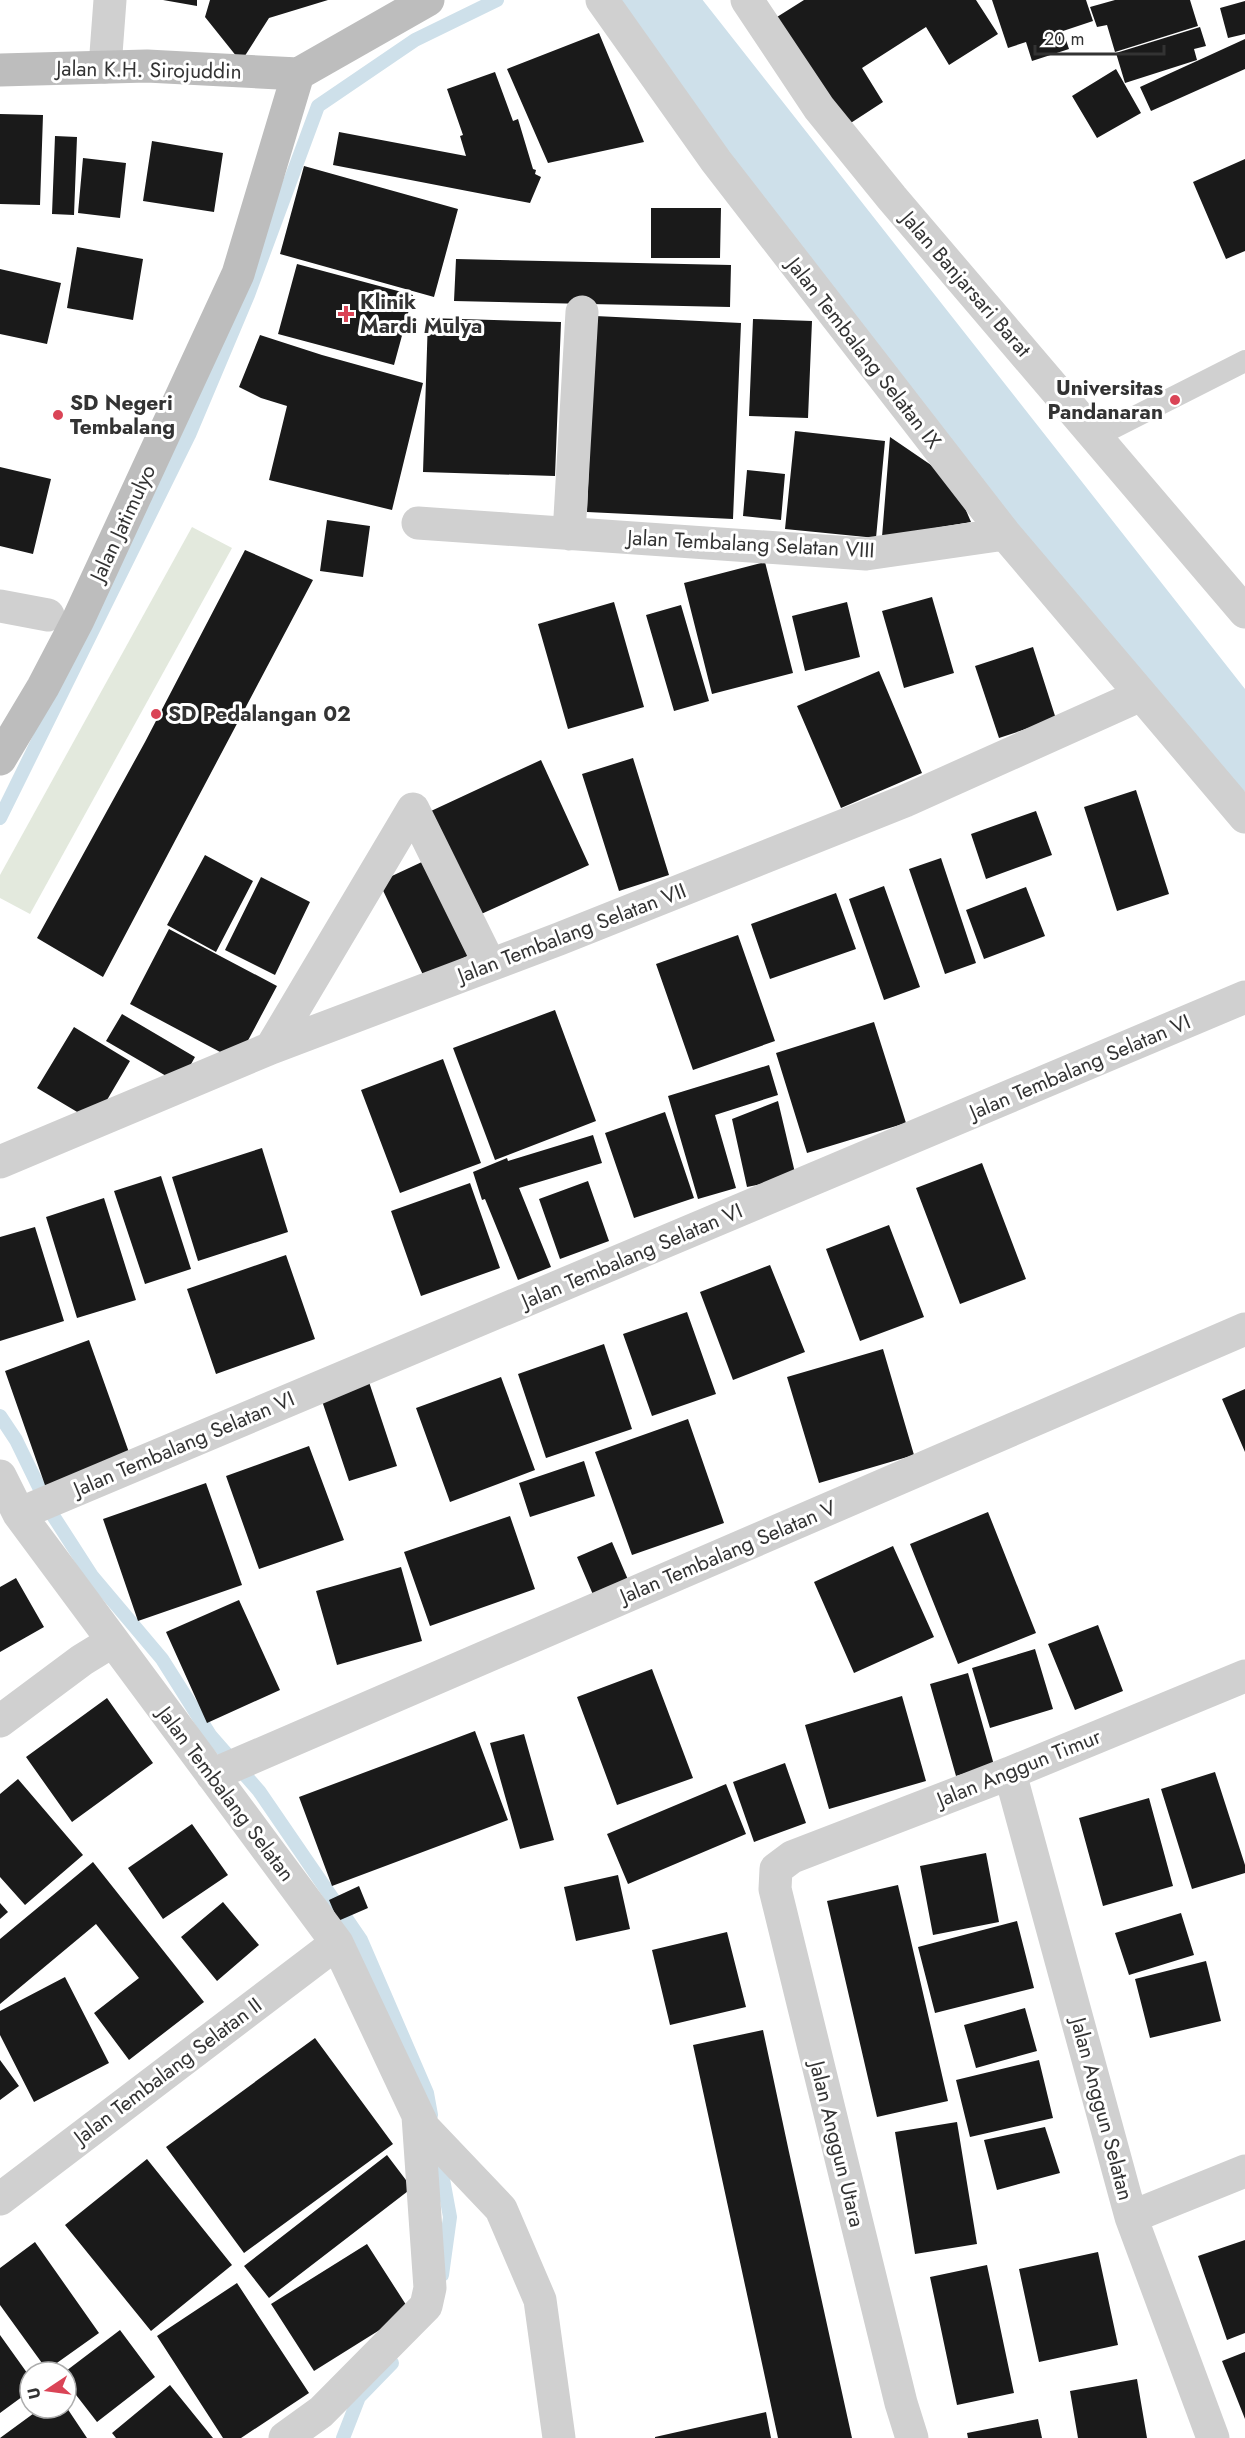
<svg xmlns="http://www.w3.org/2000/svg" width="1245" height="2438" viewBox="0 0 1245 2438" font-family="Jost,sans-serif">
<rect width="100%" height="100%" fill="#fff"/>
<path fill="#e3e9dd" d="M192,527L232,548L30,914L0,898V875Z"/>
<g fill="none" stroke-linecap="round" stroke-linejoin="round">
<path stroke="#cee0ea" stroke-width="14" d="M0,818L189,435L248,295L318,106L415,40L497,0
M0,1416L16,1440L52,1514L92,1576L162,1659L210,1735L259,1791L361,1940L427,2093L431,2115
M438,2152L450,2217L442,2275
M343,2438L359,2397L392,2363"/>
<path stroke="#cee0ea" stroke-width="78" d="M653,0L1245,752"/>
</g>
<path fill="#1a1a1a" d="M163,0H197V6Z
M210,0H328L269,18L241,62L205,17Z
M804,0H976L998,34L949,65L926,27L862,68L883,102L843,128L769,22Z
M992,0H1086L1093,21L1063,31L1069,49L1032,61L1026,42L1008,48Z
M1115,0H1190L1198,26L1115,52L1107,25L1097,27L1090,7Z
M1245,1V34L1228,38L1220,8Z
M1200,27L1206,46L1194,49L1197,60L1125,83L1116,53Z
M599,33L644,142L548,163L507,69Z
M1245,39V69L1151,111L1140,87Z
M1116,69L1141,113L1097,138L1072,96Z
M495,72L513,121L518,119L533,169L536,170L535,174L541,177L530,203L333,165L339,132L466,156L460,136L463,135L447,89Z
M0,114L43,115L40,205L0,204Z
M55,136L77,137L74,215L52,214Z
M152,141L223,153L214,212L143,201Z
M83,158L126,163L120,218L78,213Z
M1245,159V251L1226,259L1193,182Z
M304,166L458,209L434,297L280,254Z
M651,208H721L720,258H651Z
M77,247L143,259L133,320L67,308Z
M456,259L731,265L730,307L454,301Z
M297,264L413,295L394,365L278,334Z
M0,269L61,283L47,344L0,334Z
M595,316L741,323L733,519L587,512Z
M428,318L561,322L555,476L423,472Z
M753,319L812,321L808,418L749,416Z
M260,335L322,355L423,383L392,510L269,480L287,406L261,398L239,387Z
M795,431L885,441L876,538L785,529Z
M890,437L953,480L971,522L882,537Z
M0,467L51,479L33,554L0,546Z
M747,470L785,474L781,520L743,516Z
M327,520L370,526L363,577L320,571Z
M245,550L313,580L103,977L37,938L145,742Z
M765,562L793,673L712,694L684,583Z
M932,597L954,673L904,688L882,611Z
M614,602L644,707L568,729L538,624Z
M847,602L860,657L805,671L792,616Z
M681,605L709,701L674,711L646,615Z
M1033,647L1056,719L999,738L975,666Z
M879,671L922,773L841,808L797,706Z
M633,758L669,875L619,891L582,774Z
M541,760L589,865L479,915L431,811Z
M1136,790L1169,894L1117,911L1084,807Z
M1036,811L1052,855L986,879L971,834Z
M439,854L484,948L424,977L379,882Z
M205,855L253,881L216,952L167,925Z
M941,858L976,963L945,974L909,869Z
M261,877L310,902L275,975L225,950Z
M884,886L920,987L884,1000L849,899Z
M1026,887L1045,936L984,959L966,910Z
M836,893L856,949L770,979L751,924Z
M169,929L277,986L237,1061L130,1004Z
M738,935L775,1041L693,1070L656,964Z
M555,1010L596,1121L495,1160L453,1048Z
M122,1014L195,1057L180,1084L106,1041Z
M874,1022L906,1123L807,1153L776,1053Z
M74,1027L130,1061L94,1122L37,1088Z
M443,1059L481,1163L400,1193L361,1090Z
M769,1065L778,1095L715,1115L736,1188L698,1199L668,1096Z
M778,1101L796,1177L747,1187L732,1119Z
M665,1112L694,1198L634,1218L605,1133Z
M593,1135L602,1163L519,1188L551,1267L518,1280L485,1199L482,1200L473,1172L507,1158L508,1161Z
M262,1148L288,1232L198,1261L172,1177Z
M982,1163L1026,1279L960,1304L916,1188Z
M161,1176L191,1269L145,1284L114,1191Z
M588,1181L609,1241L560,1259L539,1199Z
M470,1183L500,1268L421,1296L391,1211Z
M104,1198L136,1300L77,1318L46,1217Z
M889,1225L924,1317L860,1341L826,1249Z
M35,1227L64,1321L0,1341V1237Z
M286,1255L315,1339L216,1374L187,1289Z
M770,1265L805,1352L733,1380L700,1292Z
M687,1312L716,1394L652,1416L623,1334Z
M89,1340L131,1458L46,1488L5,1371Z
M604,1344L632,1429L546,1458L518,1374Z
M883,1349L914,1455L819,1483L787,1377Z
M501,1377L535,1470L450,1502L416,1408Z
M369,1382L397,1466L349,1481L321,1398Z
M1245,1389V1452L1222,1399Z
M688,1419L724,1523L632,1555L595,1452Z
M309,1446L344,1540L259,1569L226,1476Z
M584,1461L595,1496L530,1517L519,1483Z
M206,1483L242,1585L138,1621L103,1519Z
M988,1512L1036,1633L958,1664L910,1544Z
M510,1516L535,1589L430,1626L404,1552Z
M612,1542L629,1582L594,1597L577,1557Z
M893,1546L934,1637L854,1673L814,1582Z
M401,1567L422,1641L337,1665L316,1591Z
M16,1578L44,1627L0,1652V1587Z
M239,1600L280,1690L207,1723L166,1632Z
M1098,1625L1123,1691L1075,1710L1048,1644Z
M1035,1649L1053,1709L990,1728L972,1668Z
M652,1669L693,1778L617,1805L577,1697Z
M968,1673L994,1765L956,1776L930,1684Z
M902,1696L926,1781L829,1809L805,1725Z
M107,1698L153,1763L72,1822L26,1757Z
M475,1731L508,1820L332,1886L299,1797Z
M524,1734L554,1840L520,1849L490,1743Z
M785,1763L806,1823L754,1842L733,1782Z
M1215,1772L1245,1865V1873L1192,1889L1161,1789Z
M18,1779L83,1855L25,1905L0,1877V1794Z
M726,1784L746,1834L628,1884L607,1834Z
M1149,1798L1173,1886L1103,1906L1079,1818Z
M192,1824L228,1875L163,1919L128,1868Z
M986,1853L999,1922L933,1935L920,1866Z
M93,1862L204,2002L129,2060L94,2013L139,1978L96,1924L0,2004V1939Z
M618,1875L630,1929L576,1941L564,1887Z
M898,1885L948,2101L877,2117L827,1901Z
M359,1886L368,1908L338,1921L329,1900Z
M223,1902L259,1945L217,1981L181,1937Z
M0,1903L8,1912L0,1919Z
M1181,1913L1194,1955L1129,1975L1115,1933Z
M1017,1921L1034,1988L935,2013L918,1947Z
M727,1932L746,2007L670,2025L652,1950Z
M1206,1961L1221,2021L1150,2038L1135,1979Z
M65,1977L109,2063L34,2102L0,2035V2011Z
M1025,2008L1037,2051L976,2068L964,2025Z
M763,2030L789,2152L852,2438H778L766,2382L693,2045Z
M315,2038L393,2144L244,2253L166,2147Z
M0,2060L19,2086L0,2100Z
M1039,2060L1053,2118L970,2137L956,2080Z
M957,2122L977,2244L915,2254L895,2132Z
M1045,2127L1060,2173L997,2190L984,2140Z
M387,2155L412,2188L269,2298L244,2266Z
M147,2159L232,2265L151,2331L65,2225Z
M1245,2240V2333L1227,2340L1198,2256Z
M35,2242L99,2333L47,2370L0,2305V2268Z
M367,2244L410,2311L314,2371L271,2304Z
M1098,2252L1118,2345L1039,2362L1019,2269Z
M987,2265L1014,2393L957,2405L930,2277Z
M237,2283L309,2393L241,2438H223L157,2336Z
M120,2330L155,2377L97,2422L66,2382V2371Z
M0,2335L30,2377V2391L0,2413Z
M1245,2352V2419L1222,2361Z
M1137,2379L1147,2438H1078L1070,2391Z
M170,2385L213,2438H116L112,2433Z
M41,2408H67L87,2438H0Z
M766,2412L771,2438H655V2437Z
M1038,2419L1042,2438H968L967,2433Z"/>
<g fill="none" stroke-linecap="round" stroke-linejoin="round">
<path stroke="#d0d0d0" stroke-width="22" d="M1097,436L1245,361"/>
<path stroke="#d0d0d0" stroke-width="33" d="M602,0L716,161L1005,534L1245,817
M747,0L819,108L892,198L1245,612
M105,67L110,0
M418,523L866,554L1005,534
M569,534L582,312
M0,606L48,615
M271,1048L413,809L490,965
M0,1162L271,1048L559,939L905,801L1141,695
M0,1476L19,1514L337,1943L424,2128L501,2209L540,2300L559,2438
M19,1514L1245,997
M0,1721L82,1660L113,1641
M1010,1773L1131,2217L1213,2438
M212,1775L1245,1329
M0,2199L337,1943
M1131,2217L1245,2171
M285,2438L321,2412L426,2306L430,2288L418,2116
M912,2438L901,2403L775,1889L776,1869L792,1857L1010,1773L1245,1676"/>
<path stroke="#bdbdbd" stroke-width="33" d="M0,70L147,66L298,74
M298,74L428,0
M0,759L43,687L78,620L238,274L298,74"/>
</g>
<g fill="#da4456" stroke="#fff" stroke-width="2">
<path d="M343 305h6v6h6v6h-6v6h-6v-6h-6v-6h6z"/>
<circle cx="1175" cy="400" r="6"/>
<circle cx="58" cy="415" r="6"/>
<circle cx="156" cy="714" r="6"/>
</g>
<g text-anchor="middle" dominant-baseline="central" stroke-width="6" stroke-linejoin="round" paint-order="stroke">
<g font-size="21" fill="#333" stroke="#fff">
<text transform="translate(149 70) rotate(1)">Jalan K.H. Sirojuddin</text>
<text transform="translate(966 284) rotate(49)">Jalan Banjarsari Barat</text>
<text transform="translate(864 353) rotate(52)">Jalan Tembalang Selatan IX</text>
<text transform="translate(123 523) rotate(-65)">Jalan Jatimulyo</text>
<text transform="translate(751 544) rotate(3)">Jalan Tembalang Selatan VIII</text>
<text transform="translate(572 933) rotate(-21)">Jalan Tembalang Selatan VII</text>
<text transform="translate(1080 1067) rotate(-23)">Jalan Tembalang Selatan VI</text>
<text transform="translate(632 1256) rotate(-23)">Jalan Tembalang Selatan VI</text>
<text transform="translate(184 1444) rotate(-23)">Jalan Tembalang Selatan VI</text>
<text transform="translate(728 1552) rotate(-23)">Jalan Tembalang Selatan V</text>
<text transform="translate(1019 1768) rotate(-22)">Jalan Anggun Timur</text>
<text transform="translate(226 1794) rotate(53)">Jalan Tembalang Selatan</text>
<text transform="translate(168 2071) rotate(-37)">Jalan Tembalang Selatan II</text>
<text transform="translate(1102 2109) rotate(75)">Jalan Anggun Selatan</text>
<text transform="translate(837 2144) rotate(76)">Jalan Anggun Utara</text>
</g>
<g font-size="21" font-weight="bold" fill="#333" stroke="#fff" text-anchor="start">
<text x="360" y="302">Klinik<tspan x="360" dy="24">Mardi Mulya</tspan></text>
<text x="1163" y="388" text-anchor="end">Universitas<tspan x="1163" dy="24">Pandanaran</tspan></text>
<text x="70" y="403">SD Negeri<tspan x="70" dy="24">Tembalang</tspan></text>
<text x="168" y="714">SD Pedalangan 02</text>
</g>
</g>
<g transform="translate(48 2390) rotate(257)"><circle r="28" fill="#ffffff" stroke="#adadad" stroke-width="1.5"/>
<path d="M0-4.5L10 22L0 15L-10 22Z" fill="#da4456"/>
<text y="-9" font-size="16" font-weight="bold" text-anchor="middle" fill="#333333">U</text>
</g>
<path d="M1035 45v9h129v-9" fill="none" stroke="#333333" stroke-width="3"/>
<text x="1044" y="45" font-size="18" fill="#333333" stroke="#ffffff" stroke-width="4.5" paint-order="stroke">20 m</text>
</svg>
